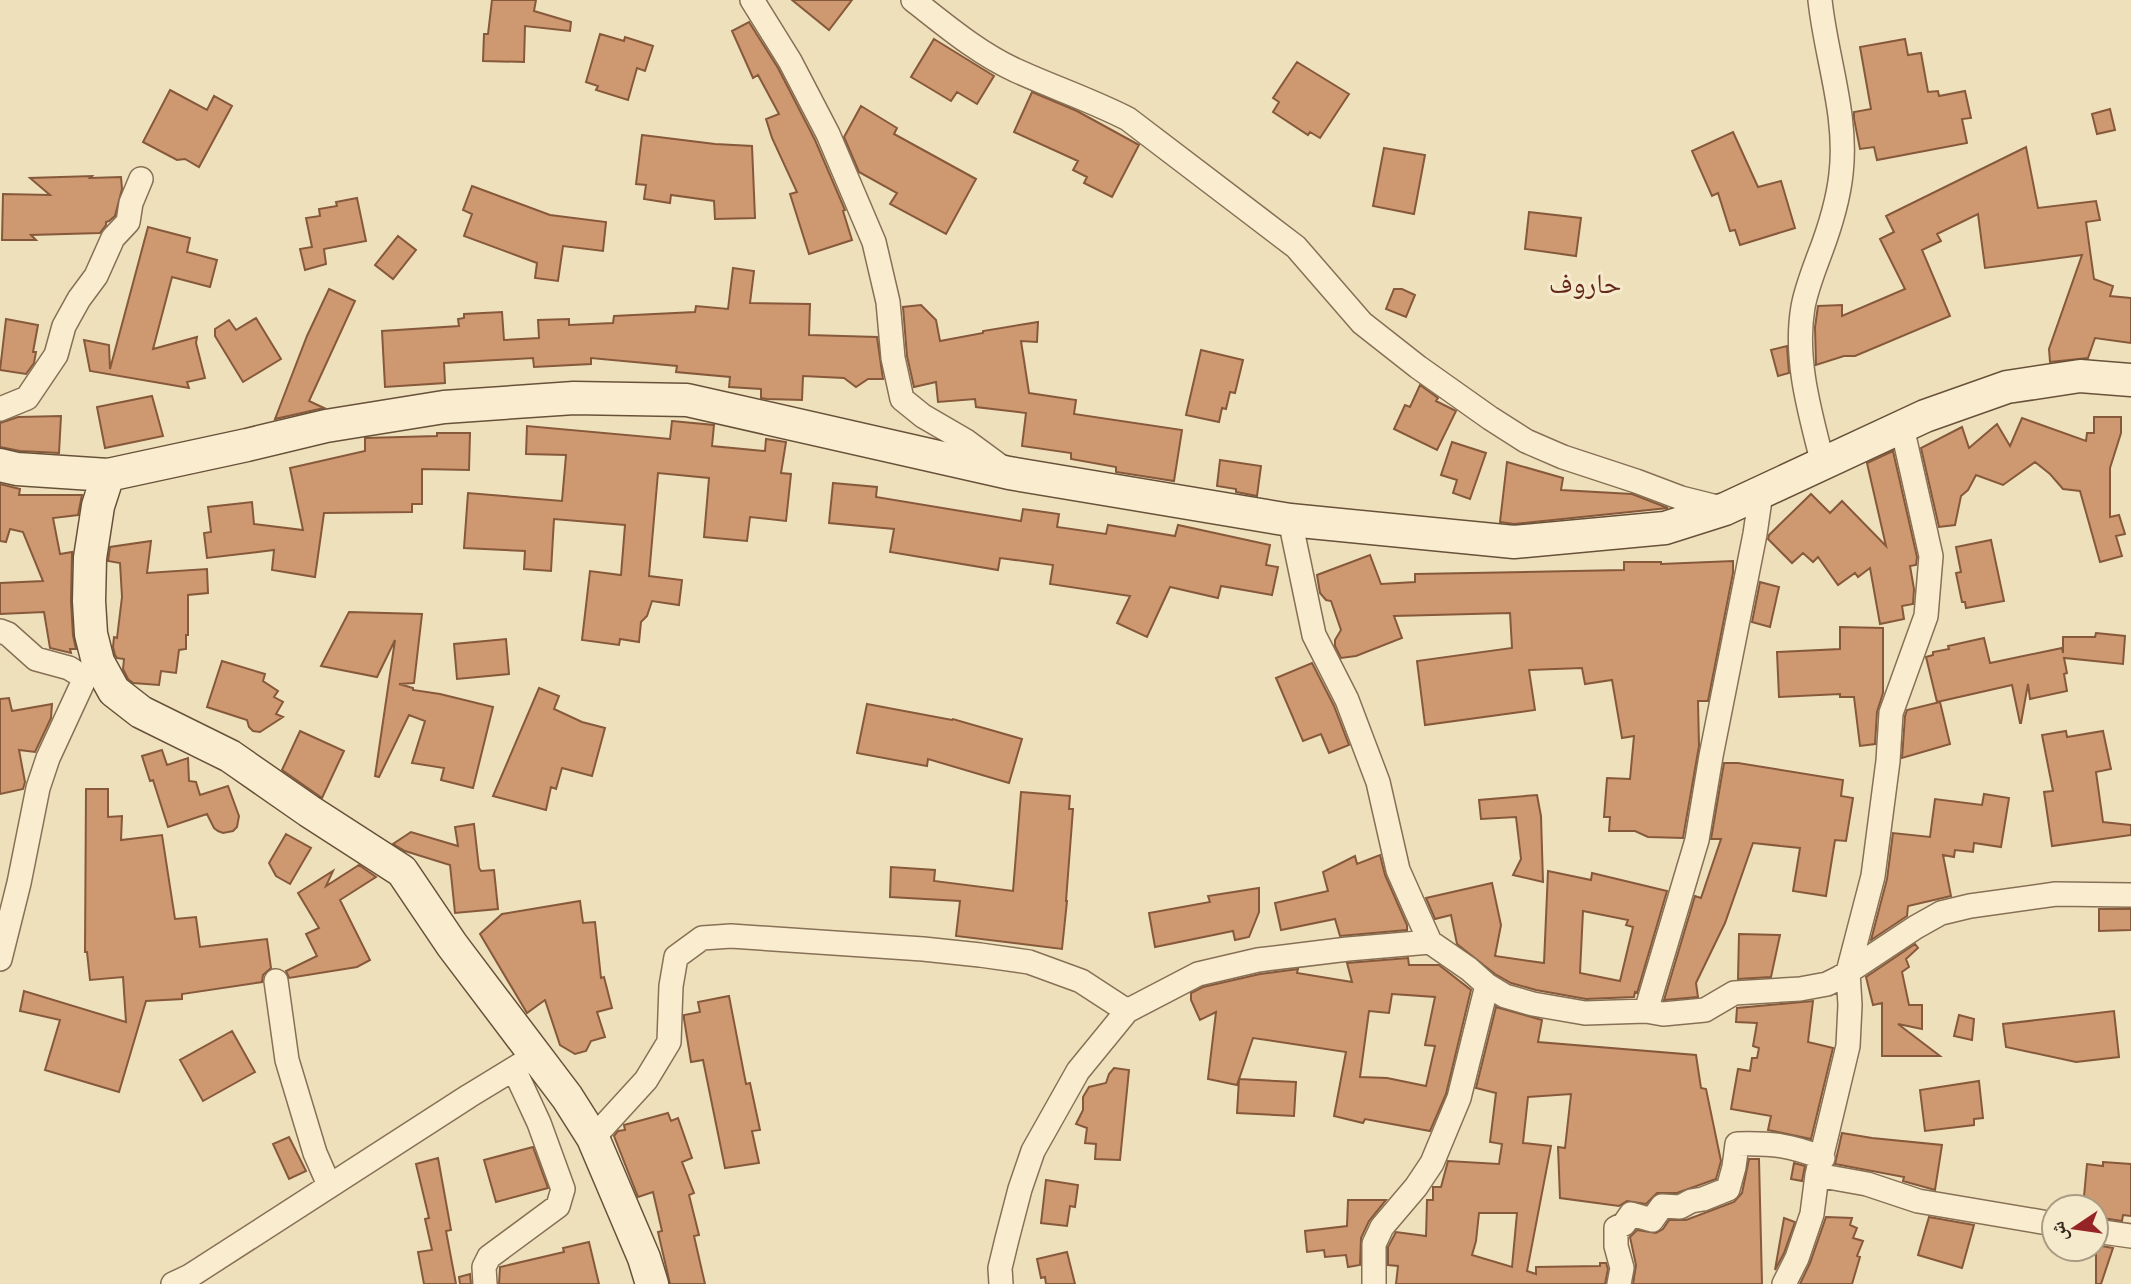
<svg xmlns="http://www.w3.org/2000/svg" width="2131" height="1284" viewBox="0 0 2131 1284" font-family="'Source Serif 4','Noto Naskh Arabic',serif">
<rect width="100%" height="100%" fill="#efe0bc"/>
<path fill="#ce9871" stroke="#86593b" stroke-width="2" fill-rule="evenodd" d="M492,0H536L534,11L571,22L570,31L525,26L524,62L483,61L484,34H488Z
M792,0H852L829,30Z
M749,22L778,68L815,140L845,210L843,211L852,240L809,254L790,194L797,192L772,138L766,119L779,114L758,75L753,78L732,31Z
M600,34L624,41L625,37L653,46L645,71L637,68L628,100L596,90L598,86L586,82Z
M934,39L994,76L977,104L957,92L951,101L911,77Z
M1905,39L1908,55L1921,53L1928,92L1938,91L1939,96L1965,91L1971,118L1962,119L1967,143L1877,160L1874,147L1860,149L1854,119V112L1871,109L1860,47Z
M1297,62L1349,94L1320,138L1310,132L1308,135L1273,112L1279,102L1273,98Z
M170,90L207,110L214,96L232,106L199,167L185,159L177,160L143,142Z
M1032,92L1077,111L1139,145L1112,197L1084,183L1087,177L1073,170L1078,161L1014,132Z
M861,106L897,128L894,134L976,179L946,234L890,204L897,193L859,172L844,137Z
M2110,109L2115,130L2097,134L2092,114Z
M1733,132L1758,187L1781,181L1795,228L1740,245L1735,230L1730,231L1718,193L1712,196L1692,151Z
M642,135L715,144L752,146L755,218L715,219L714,201L671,195L670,203L644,199L646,185L636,184Z
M2026,147L2038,208L2096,201L2100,220L2086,222L2094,279L2113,286L2110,296L2131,298V343L2095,338L2088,358L2050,362L2049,349L2082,255L1985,268L1978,214L1937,234L1941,241L1922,250L1950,316L1855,356H1844L1816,365L1815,327L1818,306L1842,305V316L1905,289L1880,239L1894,232L1886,216Z
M1384,148L1425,155L1414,214L1373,206Z
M92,176L90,178L121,177L122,189L115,216L109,221L106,222V225L100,233L31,235L36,240H2L3,194L50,195L30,178Z
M472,186L550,215L606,222L603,251L563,246L558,281L535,278L537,263L464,236L472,214L463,210Z
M357,198L366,241L324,249L326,264L305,270L300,249L312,247L306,218L320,216L319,209L337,206L336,202Z
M1529,212L1581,218L1576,256L1525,249Z
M148,227L190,238L187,252L217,260L210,287L172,277L153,349L197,337L196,343L205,378L187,382L189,388L90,371L84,340L109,345L110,369Z
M398,236L416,250L393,279L375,265Z
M733,268L754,271L750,303L810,304L809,335L877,337L883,379H868L856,387L844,378L803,376L802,400L767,399L761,398V389L729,387L730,377L676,372L677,366L591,358V364L534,367L533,358L444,363L445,383L385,387L382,331L459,326L458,319L464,318V314L502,312L504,340L539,338L538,320L569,319V325L613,323L614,316L695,312L696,306L728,309Z
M329,289L355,301L309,401L324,408L275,419L307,336Z
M1394,289H1402L1415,295L1406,317L1386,309Z
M921,305L936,320L940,341L983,333V331L1038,322L1037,342L1021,341L1029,393L1076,400L1074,414L1182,430L1174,481L1116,472V467L1071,459V453L1022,446L1026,413L976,407L975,399L938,402L936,382L914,387L907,356L903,307Z
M256,318L281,359L243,382L215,336V329L229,320L236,330Z
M6,319L38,325L33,352H36L34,363L26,374L0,370Z
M1787,346L1789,373L1778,376L1771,350Z
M1201,350L1243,360L1235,393L1230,392L1226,409L1222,408L1219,422L1186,415Z
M1420,385L1438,398L1436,401L1456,411L1437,450L1394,429L1405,405L1410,407Z
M152,396L163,436L105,448L97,407Z
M61,416L59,453L20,451L0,447V423L18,417Z
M2094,417H2121V433L2110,468V517L2119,515L2125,534L2116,536L2122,556L2100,562L2080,491L2063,489L2050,474L2035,462L2003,485L1976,475L1968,490L1961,496L1955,525L1939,527L1921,448L1962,427L1969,448L1997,424L2010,446L2022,418L2086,441L2087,433H2094Z
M672,421L714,425L712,446L765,451L766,439L786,442L781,473L791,474L786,521L750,517L747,541L704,537L709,478L658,473L649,576L682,580L679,605L652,601L647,616L641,622L639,642L620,639L619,645L582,640L590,571L621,575L625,525L554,519L551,571L524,569L525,551L464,548L468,493L562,501L566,455L526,454L527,426L670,439Z
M437,433H470L469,470L422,469V504H412V512L324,513L315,577L272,570L274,550L207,558L204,533L211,532L208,507L252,502L254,524L303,530L290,468L365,451V438L437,436Z
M1452,442L1486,453L1470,499L1453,493L1457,480L1441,475Z
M1893,451L1917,557L1916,565L1910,566L1914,589L1913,604L1902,606L1904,619L1880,624L1870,568L1858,577L1855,573L1838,585L1818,557L1813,562L1803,553L1792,563L1768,539L1769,535L1811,494L1830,513L1842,501L1886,546L1867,463Z
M1220,460L1261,466L1257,496L1236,492V489L1217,486Z
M1507,462L1563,478L1561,490L1632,494L1668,508L1514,524L1500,522Z
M833,483L877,487L876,497L1021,521L1023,509L1059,514L1057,527L1106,534L1108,525L1175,536L1178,525L1270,545L1266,565L1278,567L1272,595L1221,586L1218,598L1170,587L1147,637L1117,623L1130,596L1050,584L1053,565L1000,558L998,570L890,552L894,529L829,523Z
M0,484L20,489L19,495H82L78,515L53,518L60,554L72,552V554L71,602L73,635L76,649H70L71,653L50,648L44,612L0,614V583L43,581L23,532L10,529L6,542L0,541Z
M1991,540L2004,601L1966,608L1965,602H1962L1956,573L1961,572L1956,547Z
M151,541L147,573L207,569L208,593L188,595V635H186V649L179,650L176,673L161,671L159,685L133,683L128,679L123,669L124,659L117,658L115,655L113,647L114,637L117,638L122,597L120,563L108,561L110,547Z
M1370,555L1381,584L1415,582V574L1624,570V562H1661V564L1733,561V573L1708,701H1698L1699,746L1683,838L1648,837L1635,831H1609L1610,817H1604L1607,778L1630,779L1634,736L1622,738L1612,680L1585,684L1582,668L1529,670L1535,710L1425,725L1417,661L1512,648L1510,613L1394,616L1402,638L1356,656L1341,658L1335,646V640L1341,630L1331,601L1326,600L1320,593L1317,575Z
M1760,582L1779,587L1770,627L1752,622Z
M349,612L422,614L414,683L399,684L413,688V690L440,694L493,707L473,788L441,780L444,768L412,763L425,721L409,715L379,777L375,776L395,640L377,677L321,666Z
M1840,627L1883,628V693L1877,712L1875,744L1860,746L1854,697H1840V694L1779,697L1777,652L1840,649Z
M2096,633L2125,636L2123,664L2064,658L2067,673L2064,674L2067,691L2030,699L2028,684L2021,723H2020L2012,685L1937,702L1926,657L1933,655V652L1949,649L1948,646L1984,638L1990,663L2062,648L2063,653V637H2095Z
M506,639L509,674L457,679L454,644Z
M222,661L265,674L263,681L278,691L274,697L283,702L276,714L283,717L260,732L253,731L249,727L247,720L207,707Z
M1312,663L1334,706L1349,745L1329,753L1321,734L1303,741L1276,678Z
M539,688L559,696L554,709L582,722L605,728L592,776L562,768L556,789L551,787L546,810L493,796Z
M9,698L12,711L52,704L51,718L35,752L19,750L25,782L23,789L0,794V699Z
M1940,702L1950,744L1902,758L1905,716L1907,710Z
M867,704L952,720L953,719L1022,739L1009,783L928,759L927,766L857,753Z
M300,731L344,751L322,798L282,770Z
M2066,731L2067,737L2103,731L2111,769L2096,772L2103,822L2131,825V835L2052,846L2044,792L2053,791L2042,735Z
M162,750L167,765L188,758L189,781L196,782L200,795L228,786L239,816L237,827L233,831L223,833L218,831L214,828L207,814L168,827L153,780L150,781L142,756Z
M1724,763H1738L1843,780L1841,796L1853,798L1846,841L1835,840L1826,896L1793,891L1800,848L1753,843L1725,923L1696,983L1698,997L1664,1000L1695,896L1701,898L1721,839H1711Z
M86,789H108V817L122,816L121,840L162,835L175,919L196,917L200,947L267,939L271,968L263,975L262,982L182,994V999L146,1001L119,1092L45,1070L60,1020L20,1011L24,991L126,1022L123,977L90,980L87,952H85Z
M1021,792L1070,796L1069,809H1073L1066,901H1067L1062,949L956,936L960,901L890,897L891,867L935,870L934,881L1013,891Z
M1984,794L2009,798L2001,847L1974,843L1973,852L1955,850L1954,857L1943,855L1951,896L1908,906L1907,916L1871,940L1887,879L1893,833L1930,837L1935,799L1982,805Z
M1537,795L1541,816L1543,882L1513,875L1521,859L1516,817L1481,819L1479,800Z
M474,824L479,868L481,871L494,870L498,909L455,913L450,865L405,851L393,844L411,832L458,846L455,827Z
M286,834L311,848L290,884L276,876L269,863Z
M1380,855L1385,875L1407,925V930L1340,936L1335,919L1281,930L1275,903L1328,891L1323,872L1355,856L1357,864Z
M359,865L376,877L340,900L370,960L357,967L289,978L286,971L317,956L306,934L319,928L298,893L333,871L326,886Z
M1548,871L1591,880L1592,873L1667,891L1637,993L1635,992L1634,997L1586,999L1536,990L1511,983L1495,974L1457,944L1451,915L1435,919L1426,898L1492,883L1501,925L1495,956L1544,963ZM1583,911L1628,920L1626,925L1633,927L1620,981L1580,973Z
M1259,888V912L1249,937L1235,940L1233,931L1155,947L1149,913L1210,902L1208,896Z
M580,901L583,923L595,922L601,978L604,977L612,1008L597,1012L605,1037L591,1041L586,1051L575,1054L560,1045L545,1000L527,1013L480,934L502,914Z
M2099,909H2131V930L2099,931Z
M1739,934L1780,935L1771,977L1738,979Z
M1915,944L1918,948L1906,959L1909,967L1902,972L1909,1005H1922V1029L1898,1024L1940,1056H1882V1003L1873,1005L1866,977Z
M1408,958L1409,965H1439L1471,990L1446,1094L1430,1131L1365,1119L1363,1123L1334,1116L1346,1052L1253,1038L1237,1085L1208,1079L1216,1012L1200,1020L1191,1000V993L1203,987L1260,974L1298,969L1297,973L1352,982L1347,963ZM1392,994L1435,997L1425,1045L1435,1046L1426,1086L1387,1078L1360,1077L1369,1011L1389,1013Z
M729,996L746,1084L750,1083L760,1130L752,1131L759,1163L725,1168L703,1060L691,1062L684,1019V1015L700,1012L698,1002Z
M1813,1001L1808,1042L1833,1048L1811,1139L1768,1130L1771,1116L1731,1109L1738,1069L1750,1071L1752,1058H1757L1759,1048L1753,1046L1757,1023L1736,1022L1737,1008Z
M1496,1007L1542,1020L1538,1042L1696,1055L1701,1088L1706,1089L1721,1161L1716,1179L1677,1193H1657L1646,1204L1627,1201L1619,1206L1560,1198L1558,1147L1565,1148L1571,1094L1528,1097L1523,1143L1551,1146L1527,1271L1536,1274V1267L1600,1266V1263H1606L1608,1269L1605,1284H1396L1398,1266L1388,1265V1247L1396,1232L1426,1236L1427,1200H1433V1187H1441L1448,1161L1499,1164L1502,1144L1490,1142L1496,1093L1476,1088ZM1479,1213H1517L1512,1267L1472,1255L1476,1241Z
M2114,1011L2119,1057L2076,1062L2006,1047L2003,1024Z
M1959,1015L1974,1019L1972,1040L1954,1036Z
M232,1031L255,1072L203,1101L180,1060Z
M1114,1068L1129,1070L1120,1160L1095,1159L1096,1144L1085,1143L1087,1128L1076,1124L1083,1110V1097L1089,1087L1106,1083L1109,1074Z
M1239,1079L1296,1082L1294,1116L1237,1113Z
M1979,1081L1983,1118L1974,1119V1125L1925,1131L1920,1090Z
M668,1113L671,1121L678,1118L692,1158L682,1162L694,1193L689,1195L699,1235L694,1236L705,1284H670L658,1232L662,1231L653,1192L638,1197L614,1136L618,1131L625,1130L624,1125Z
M1842,1133L1872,1138L1942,1145L1935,1190L1903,1181L1904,1177L1835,1164Z
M289,1137L306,1171L289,1179L273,1144Z
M533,1147L548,1188L496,1202L484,1160Z
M438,1158L451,1230L446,1231L456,1284H424L418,1252L432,1250L425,1219L429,1218L416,1164Z
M1749,1159H1759L1762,1284H1633L1636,1265L1630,1237L1637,1230L1656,1233L1663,1229L1669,1220H1686L1734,1202L1742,1193Z
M2103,1162L2131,1164V1216L2123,1215L2122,1221L2096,1217V1207H2083L2087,1164L2103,1166Z
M1794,1163L1805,1166L1802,1181L1791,1179Z
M1046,1180L1078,1185L1075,1207L1070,1206L1067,1226L1041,1223Z
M1348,1200H1386L1369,1221L1361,1238L1360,1265L1348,1267L1346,1255L1325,1257L1324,1250L1307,1252L1305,1231L1347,1226Z
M1826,1217L1852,1218L1850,1225L1857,1228L1853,1238L1863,1241L1857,1256L1860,1257L1852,1284H1800L1810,1263Z
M1929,1217L1974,1225L1962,1268L1918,1255Z
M1784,1218L1795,1222L1784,1253L1775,1270Z
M589,1242L599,1284H499L500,1267L564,1252L563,1248Z
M2096,1245L2113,1248L2101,1284H2096Z
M1067,1252L1075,1284H1046L1045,1277L1041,1278L1037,1259Z
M470,1274L471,1284H460L459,1277Z"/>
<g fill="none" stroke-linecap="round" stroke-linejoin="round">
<g stroke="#877055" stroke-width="26">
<path id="street" d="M752,0L790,61L828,134L874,242L888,302L893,358L902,399L923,416L966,441L1004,469
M913,0C945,25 978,53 1015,70C1052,87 1091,100 1128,119L1296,247L1362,323L1418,367L1490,418L1526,441L1563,457L1636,481L1681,498L1725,509
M1820,0C1826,58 1848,115 1841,174C1838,202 1829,230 1819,256C1813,272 1806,290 1803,307C1794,359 1810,413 1823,464
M0,409L27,398L56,355L64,326L79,299L96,276L113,238L128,222L131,203L141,179
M0,631L8,634L36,659L69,668L85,678
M1430,942L1469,969L1487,985L1505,996L1533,1004L1585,1013L1646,1011L1663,1014L1705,1010L1734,993L1800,989L1827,984L1839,978L1916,927L1941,913L1970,906L2056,894L2131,895
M0,959L19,883L38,788L48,758L85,678L98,662
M276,981L287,1060L315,1153L329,1185
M1646,1011L1697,840L1711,756L1755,534L1761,493
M593,1138L646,1080L669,1042L671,986L676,957L702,938L731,936L923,949L980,955L1029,962L1081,981L1127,1011
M1817,1175L1848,1046L1850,1005L1848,972L1873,876L1888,761L1891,713L1926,616L1931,556L1902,427
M2096,1231L2131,1236
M173,1284L190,1276L469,1096L536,1055
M485,1284L484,1267L489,1257L558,1206L563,1189L539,1123L514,1069
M1001,1284L1000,1268L1007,1239L1020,1189L1033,1151L1078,1071L1127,1011L1198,974L1258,960L1348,949L1430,942L1398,870L1378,782L1347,700L1314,635L1290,520
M1374,1284V1244L1382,1227L1416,1187L1432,1163L1459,1098L1487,985
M1619,1284L1622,1268L1616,1246V1228L1624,1224L1631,1214L1652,1220L1662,1206L1680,1207L1691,1201L1703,1199L1728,1189L1734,1167L1737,1144C1772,1143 1790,1145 1823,1158
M1784,1284L1797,1258L1812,1214L1817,1175L1867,1184L1918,1201L2054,1224"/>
</g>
<g stroke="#685139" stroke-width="35">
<path id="secondary" d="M0,465L17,469L108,475L247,445L326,426L444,407L574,398L687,400L1009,473L1290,520L1514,542L1665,528L1725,509L1925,416L2007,387L2080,376L2131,380
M108,475L98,506L90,558L89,601L91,634L98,662L114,691L141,712L230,756L309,811L402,871L452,945L567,1097L593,1138L644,1258L652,1284"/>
</g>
<use href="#street" stroke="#faedcf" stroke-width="23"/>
<use href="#secondary" stroke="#faedcf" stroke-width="32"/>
</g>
<g text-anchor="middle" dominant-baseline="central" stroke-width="6" stroke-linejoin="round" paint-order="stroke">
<g font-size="28" fill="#632819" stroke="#f6eacc">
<text x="1585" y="283">حاروف</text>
</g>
</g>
<g transform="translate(2075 1228) rotate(257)"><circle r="33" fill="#f6eacc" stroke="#a99c85" stroke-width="2"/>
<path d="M0-5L12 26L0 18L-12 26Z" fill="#972425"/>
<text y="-10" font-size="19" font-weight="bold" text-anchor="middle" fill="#35281b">ش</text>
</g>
</svg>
